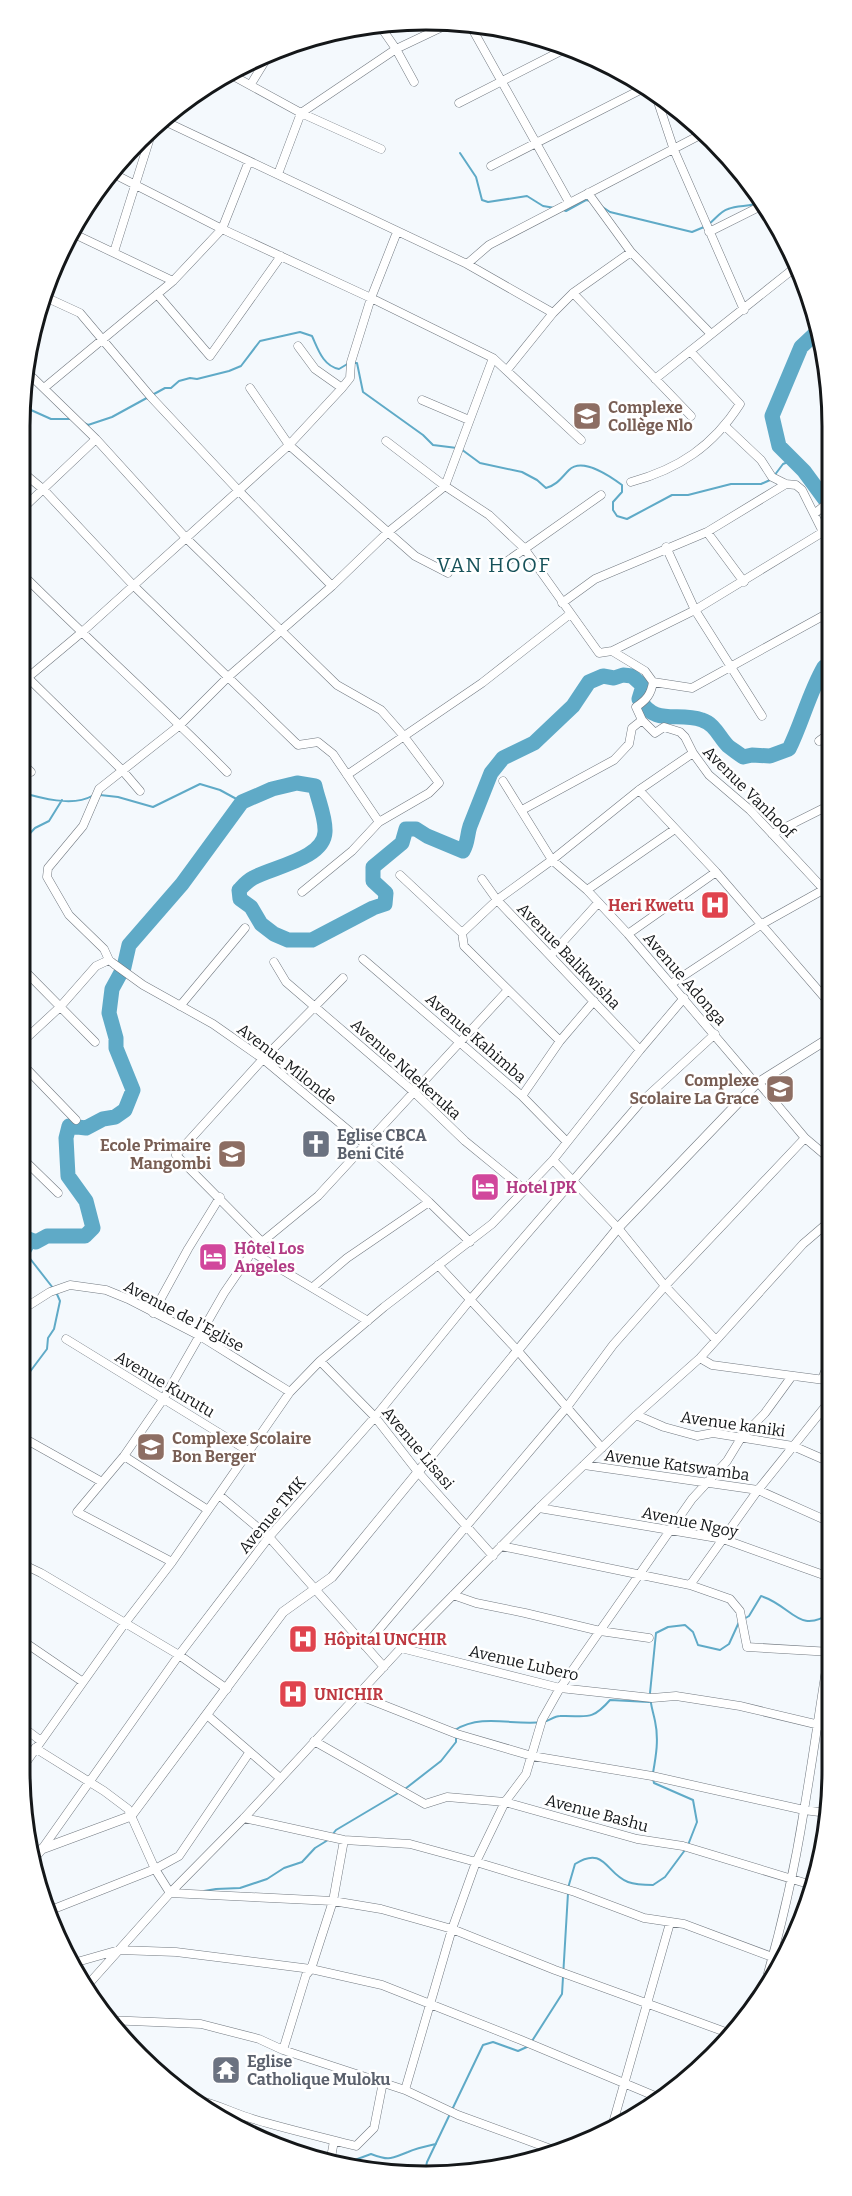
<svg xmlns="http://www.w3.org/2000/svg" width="852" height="2196" viewBox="0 0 852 2196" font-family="Bitter,serif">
<rect width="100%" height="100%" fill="#f4f9fd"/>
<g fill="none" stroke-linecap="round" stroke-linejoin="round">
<path stroke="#5faac7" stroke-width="2" d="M460,153L476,177L482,200L488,202L527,196L543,206L555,208
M601,206L610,212L692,232L704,227
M561,209L566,211L586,200L591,201
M709,224C715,219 721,211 728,209C738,205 751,207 761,202
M354,363H357L363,392L423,435L433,445L457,448
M22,406L51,419H73
M84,423L88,425L112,417L165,388H171L179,381L190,378L197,379L229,371L241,366L260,341L300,332L312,336C318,349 323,366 339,369L349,363
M461,449L480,463L522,472L537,480L546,488C557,485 561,478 569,470C582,457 610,476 622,485V492L613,502V510L617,516L627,519L672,495H688L731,484H761L770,480
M774,476L783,464L793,460
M20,792C40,798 73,807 92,796
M100,795L118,797L153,807L200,784L220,790L242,802
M20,844L35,828L49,821L62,800
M36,1242L28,1256L53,1288
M20,1385L47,1349L48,1338L54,1329L60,1301L56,1292
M20,1477L30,1484L29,1513L20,1533
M744,1619L749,1616L761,1596C793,1606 798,1636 832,1612
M454,1732L455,1730C483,1713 513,1726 543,1722C549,1721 554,1716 560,1716C586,1715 591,1722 610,1700L649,1702
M653,1773C656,1756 659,1739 655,1721C653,1711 650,1704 650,1693L656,1633L668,1627L685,1625L693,1632L698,1645L720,1650L729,1644L739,1622
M653,1779L654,1783L693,1800L697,1822L688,1845
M405,1789L441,1761L456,1742V1737
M332,1835L336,1830L400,1792
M568,1888L575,1864C605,1845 606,1874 628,1882C636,1885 644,1885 653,1885L665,1877L685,1850
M204,1891L216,1889L240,1888L267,1879L284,1868L302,1862L315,1848L328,1840
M532,2041L562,1994L568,1893
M333,2163L352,2161L371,2154C390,2161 390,2159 408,2152C417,2148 427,2146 436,2144
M425,2171L427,2162L483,2045L493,2042L518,2051L529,2046"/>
<path stroke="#5faac7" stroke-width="15" d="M817,332L801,347L772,416L779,446L804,471L829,505
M20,1239L26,1238L36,1242L47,1236H85L93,1228L86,1201L68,1176L66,1138L69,1126L86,1128L103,1119L115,1117L125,1110L133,1090L116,1048V1038L109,1013L112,989L124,967L129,945L182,884L242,802L272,789L297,783L315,786C318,800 326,818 325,832C324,859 272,867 253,878C247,881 243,886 239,890L240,899L251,907L261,924L274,934L288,940H312L373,908L385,904L386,893L373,881V867L402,843L406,829H416L427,836L463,851C468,843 467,835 470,826L491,773L503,758L534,743L573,706L589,682L603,676L614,678L623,675L632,676L643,686L639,699C656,727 677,711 702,720C715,724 719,737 728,746C733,750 738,753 743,757L752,755L770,756L789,749C802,723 809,693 824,667L830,666"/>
<g stroke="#727980" stroke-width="9">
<path id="minor" d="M378,23L396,49L414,82
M469,23L569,202
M226,72L301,113L381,149
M251,84L270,53
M654,90L674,150L744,310
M459,103L565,49
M160,119L467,264L553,313
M491,166L648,86
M110,172L222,229L371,298L493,358L581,440
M278,174L301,113L396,49L455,21
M588,193L631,252L711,334
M70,232L173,281
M709,232L763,205
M114,252L154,125
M467,264L489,245L704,133
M573,293L691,416
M157,294L210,356L281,256
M43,296L80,313L151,397L238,490L332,586
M298,346L315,369L342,388
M507,370L553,313L573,293L631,252
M27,372L96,439L186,538L337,685L381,710L403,735L439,783L429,793L379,822L352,851L302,892
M824,378H829
M655,379L797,266
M44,388L173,281L222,229L249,161
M250,388L289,445L415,556L448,573
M422,400L469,420
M386,441L445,486L489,515L524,548L599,653L612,651L645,671L653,682C651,695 646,700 636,707L642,720L655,733L664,727L680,732L685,737L693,753L709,775L750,810L830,896
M20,470L44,490L133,585L298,745L318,742L333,754L379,822
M631,482C679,469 713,446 740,404L690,351
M20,511L96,439
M814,514L829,502
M707,532L744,582
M666,547L695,610L762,716
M506,562L601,495
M20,572C88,640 160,704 227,772
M562,603L595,579L707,532L786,484
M612,651L695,610L823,532L802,490L796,485L786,484L772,477L761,460L725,426
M20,670L122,770L140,791
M653,682L692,688L830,612
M20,684L81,633L289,445L342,388L350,378L351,362L371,298L397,232
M819,741L830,733
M20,761L31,772
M347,775L482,683L570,614
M503,781L552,860L587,890L628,934L756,1084
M639,790L716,872L831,1005
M522,810L614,760L629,744L632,728L642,720
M772,834L830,805
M400,875L462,933L497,900L552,860L639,790L693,753
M482,879L497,900L640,1050
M587,890L675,829
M462,933L464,946L560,1041
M628,934L716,872
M551,955L598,903
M363,959L522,1096L567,1142
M274,962L286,982L414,1092L465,1141L525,1190
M20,966L95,1042
M671,984L762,924L830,886
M180,1006L245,928
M20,1044L60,1007L96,966L109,960
M20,1062L76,1120
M758,1082L805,1138L831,1160
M522,1096L560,1041L594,1001
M20,1156L58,1193
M553,1160L618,1228L665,1286L716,1340
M262,1242L176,1155L263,1059L343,978
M470,1242L429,1202L366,1145L263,1059L213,1024L143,985L114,964L109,960L104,949L69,915L47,877L48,868L83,826L99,789L180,725L228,677L332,586L387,533L445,486L493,358
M252,1252L368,1321
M438,1265L518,1351L602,1448
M313,1287L347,1258L429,1202
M20,1311L50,1292L70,1285L106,1290L128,1299L200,1336L290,1392
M153,1313L188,1249L220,1197
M66,1339L250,1452
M700,1358L712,1365L832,1381
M320,1361L375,1417L418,1472L493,1556
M822,1379L831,1357
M636,1415L664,1427L697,1436L713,1433L793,1446L832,1463
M20,1436L102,1482
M124,1456L208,1510
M584,1465L758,1490L832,1523
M219,1495L269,1537L384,1667
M539,1508L723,1539L832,1578
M501,1546L690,1585L730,1599L740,1611L747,1647L832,1652
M172,1562L77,1512L124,1456L164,1398L224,1293L252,1252L262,1242L318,1196L508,990
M20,1563L41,1573L179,1655L227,1689
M690,1585L758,1490L832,1398
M453,1595L476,1603L525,1613L600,1631L649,1638
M20,1639L83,1682
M365,1646L567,1407L613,1345L665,1286L805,1138
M401,1648L560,1688L652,1698L676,1696L740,1706L832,1728
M358,1695L457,1734L532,1756L652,1776L804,1810L827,1813
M207,1715L280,1778
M20,1725L41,1741
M314,1741L425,1804L447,1797L505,1802L637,1839L683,1846L815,1886
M35,1748L104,1791L128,1809L155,1869L170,1893
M20,1771L125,1623L172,1562L290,1392L320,1361L384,1307L492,1224L553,1160L640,1050L684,998
M244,1818L344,1840L410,1844L476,1862L575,1892L644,1918L684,1924L783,1961
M42,1849L179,1655L269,1537L375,1417L470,1300L640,1103L715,1034
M170,1893L333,1901L381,1909L452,1929L555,1970L731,2034
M46,1912L155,1869L179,1856L249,1753
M70,1964L119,1950L176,1952L311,1969L382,1985L521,2040L662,2099
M85,1988L170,1893L244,1818L401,1648L539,1508L636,1415L700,1358L803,1244L831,1220
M761,1998C779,1937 794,1874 804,1810C813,1758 820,1705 829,1652
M107,2020L201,2024L259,2039L283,2050L405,2090L458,2115L559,2152
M283,2050L306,1975L311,1969L333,1901L344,1840
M405,2090L452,1929L476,1862L505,1802L526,1774L542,1720L560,1688L692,1499L727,1461L741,1438L765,1413L792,1376
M196,2100C218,2104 232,2113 253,2119C287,2129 321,2137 356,2146L374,2128L383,2082
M235,2128L240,2115
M611,2130L670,1923
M330,2163L334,2141"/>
</g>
<g stroke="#727980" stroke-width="10">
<path id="tertiary" d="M34,1858L42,1849L131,1816L283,1612L332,1577L618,1228L756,1084L831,1037"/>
</g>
<use href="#minor" stroke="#fff" stroke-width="8"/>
<use href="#tertiary" stroke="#fff" stroke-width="9"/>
</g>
<defs>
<g id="school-square" transform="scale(1.5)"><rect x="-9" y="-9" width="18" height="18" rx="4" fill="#8d6e63" stroke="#fff"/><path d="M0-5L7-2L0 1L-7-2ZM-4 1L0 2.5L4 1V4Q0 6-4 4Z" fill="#fff"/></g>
<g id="hospital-square" transform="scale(1.5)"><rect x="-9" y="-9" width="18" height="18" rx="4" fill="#e0444e" stroke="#fff"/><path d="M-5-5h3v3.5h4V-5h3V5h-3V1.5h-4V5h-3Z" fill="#fff"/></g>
<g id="church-square" transform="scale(1.5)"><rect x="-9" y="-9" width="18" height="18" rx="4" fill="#6b7280" stroke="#fff"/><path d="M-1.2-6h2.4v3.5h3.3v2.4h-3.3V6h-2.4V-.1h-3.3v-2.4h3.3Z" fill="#fff"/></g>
<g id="hotel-square" transform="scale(1.5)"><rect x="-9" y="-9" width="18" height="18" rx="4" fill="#d1479c" stroke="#fff"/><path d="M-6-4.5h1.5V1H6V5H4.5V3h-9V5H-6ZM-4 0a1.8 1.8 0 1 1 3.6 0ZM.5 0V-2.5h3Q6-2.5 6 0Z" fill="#fff"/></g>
<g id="temple-square" transform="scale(1.5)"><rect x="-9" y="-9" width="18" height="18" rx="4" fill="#6b7280" stroke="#fff"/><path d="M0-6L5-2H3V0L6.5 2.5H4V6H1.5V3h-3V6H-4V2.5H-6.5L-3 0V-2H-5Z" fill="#fff"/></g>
</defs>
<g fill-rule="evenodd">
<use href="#school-square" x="587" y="416"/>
<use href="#hospital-square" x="715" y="905"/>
<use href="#school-square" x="780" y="1089"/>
<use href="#church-square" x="316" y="1144"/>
<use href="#school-square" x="232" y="1154"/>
<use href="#hotel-square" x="485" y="1187"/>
<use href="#hotel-square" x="213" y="1257"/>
<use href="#school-square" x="151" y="1447"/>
<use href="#hospital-square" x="303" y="1639"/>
<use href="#hospital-square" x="293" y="1694"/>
<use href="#temple-square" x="226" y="2070"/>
</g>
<g text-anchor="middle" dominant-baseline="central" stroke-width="5" stroke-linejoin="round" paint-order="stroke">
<g font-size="16" font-weight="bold" fill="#785e54" stroke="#fff" text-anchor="start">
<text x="608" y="407">Complexe<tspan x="608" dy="18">Collège Nlo</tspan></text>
<text x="759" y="1080" text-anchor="end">Complexe<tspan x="759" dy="18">Scolaire La Grace</tspan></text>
<text x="211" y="1145" text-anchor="end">Ecole Primaire<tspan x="211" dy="18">Mangombi</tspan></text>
<text x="172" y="1438">Complexe Scolaire<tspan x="172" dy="18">Bon Berger</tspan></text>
</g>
<g font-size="16" fill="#141719" stroke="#fff">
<text transform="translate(749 792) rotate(45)">Avenue Vanhoof</text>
<text transform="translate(569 956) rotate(46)">Avenue Balikwisha</text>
<text transform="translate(685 979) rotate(49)">Avenue Adonga</text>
<text transform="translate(476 1038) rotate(41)">Avenue Kahimba</text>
<text transform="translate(287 1064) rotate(38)">Avenue Milonde</text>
<text transform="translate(406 1069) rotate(42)">Avenue Ndekeruka</text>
<text transform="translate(184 1316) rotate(28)">Avenue de l'Eglise</text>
<text transform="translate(165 1384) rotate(31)">Avenue Kurutu</text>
<text transform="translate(733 1424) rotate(8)">Avenue kaniki</text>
<text transform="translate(418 1448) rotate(50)">Avenue Lisasi</text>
<text transform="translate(677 1465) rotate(8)">Avenue Katswamba</text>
<text transform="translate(272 1515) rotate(-50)">Avenue TMK</text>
<text transform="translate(690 1522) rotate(12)">Avenue Ngoy</text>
<text transform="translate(524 1663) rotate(13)">Avenue Lubero</text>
<text transform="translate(597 1813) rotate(15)">Avenue Bashu</text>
</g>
<g font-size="16" font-weight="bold" fill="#be3a42" stroke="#fff" text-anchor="start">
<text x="694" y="905" text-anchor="end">Heri Kwetu</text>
<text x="324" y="1639">Hôpital UNCHIR</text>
<text x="314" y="1694">UNICHIR</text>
</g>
<g font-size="16" font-weight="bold" fill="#5b616d" stroke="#fff" text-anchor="start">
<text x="337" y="1135">Eglise CBCA<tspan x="337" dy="18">Beni Cité</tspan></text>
<text x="247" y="2061">Eglise<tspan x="247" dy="18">Catholique Muloku</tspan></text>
</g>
<g font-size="16" font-weight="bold" fill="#b23c85" stroke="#fff" text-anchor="start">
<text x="506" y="1187">Hotel JPK</text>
<text x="234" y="1248">Hôtel Los<tspan x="234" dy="18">Angeles</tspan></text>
</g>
<g font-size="20" letter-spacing="1.5" fill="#17525a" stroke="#fff">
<text x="494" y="565">VAN HOOF</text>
</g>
</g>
<path d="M0 0H852V2196H0ZM426 30H426A396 396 0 0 1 822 426V1770A396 396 0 0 1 426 2166H426A396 396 0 0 1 30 1770V426A396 396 0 0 1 426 30Z" fill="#fff" fill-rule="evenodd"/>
<path fill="none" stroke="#141719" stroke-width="3" d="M426 30H426A396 396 0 0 1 822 426V1770A396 396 0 0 1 426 2166H426A396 396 0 0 1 30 1770V426A396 396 0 0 1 426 30Z"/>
</svg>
